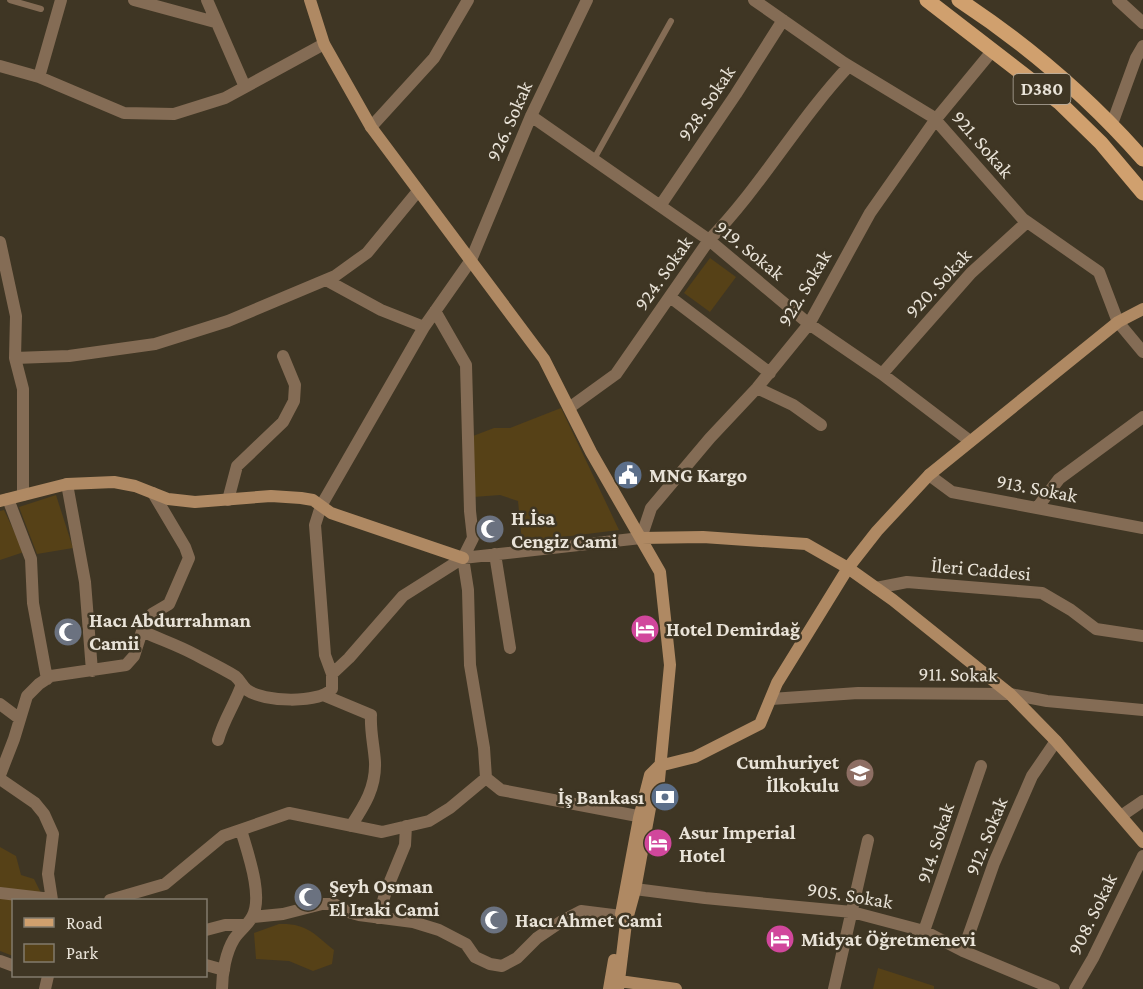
<svg xmlns="http://www.w3.org/2000/svg" width="1143" height="989" viewBox="0 0 1143 989" font-family="'Crimson Pro',serif">
<rect width="100%" height="100%" fill="#3f3624"/>
<path fill="#564117" d="M710,258L736,277L710,312L684,293Z
M561,408L619,530L522,542L518,501L500,495L473,497V436L494,428H510Z
M56,495L73,548L37,554L19,507Z
M4,510L24,552L0,560V511Z
M0,847L16,856L21,875L34,879L42,895L0,887Z
M0,898L14,900L13,956L0,951Z
M279,924C307,923 314,934 334,950L332,964L313,971L289,961L256,959L254,933Z
M878,968L934,986V989H873Z"/>
<g fill="none" stroke-linecap="round" stroke-linejoin="round">
<path stroke="#846c55" stroke-width="6" d="M10,0L41,9
M594,159L671,21"/>
<path stroke="#846c55" stroke-width="12" d="M134,0L215,22
M207,0L245,87
M754,0L844,63L933,117L1023,219L1099,272L1118,322L1143,352
M1118,0L1143,23
M0,66L39,77L124,113L174,114L225,98L324,44
M39,77L61,0
M531,116L709,240L809,324L882,374L970,441
M1112,124L1136,58L1143,46
M371,127L434,58L468,0
M660,206L736,94L783,20
M0,242L16,316L15,358L23,389V495
M326,280L381,310L424,327
M670,297L770,373
M435,311L466,365L470,511L473,538L463,558L468,590L470,665L484,748L486,778L501,790L648,818
M15,358L69,356L155,344L228,321L335,276L367,253L418,191
M882,374L971,273L1027,222
M757,388L793,405L821,425
M569,408L616,374L709,240C761,187 798,120 849,66
M929,475L952,492L1143,528
M67,484L85,582L92,671
M8,499L31,559L33,603L47,679
M228,500L237,466L283,422L294,401L295,385L283,356
M1037,508L1059,479L1143,417
M495,554L510,648
M876,588L907,582L1042,593L1071,610L1096,629L1143,636
M142,631C159,639 177,645 194,654C207,661 222,668 235,676C240,680 242,686 247,690C264,702 318,704 332,689V674L325,655L315,525L321,506L424,327L471,260L531,116L587,0
M332,674L349,658L403,596L463,558L641,538L651,508L710,438L757,388L809,324L870,213L936,119L993,50
M323,695L371,715C370,731 374,746 375,762C376,788 364,806 351,826
M771,699L858,693L1010,694L1047,701L1143,710
M0,704L20,719
M218,740C224,719 235,704 242,684
M0,775L14,739L27,696L39,684L51,676L126,665L134,656L142,631L152,614L169,604L189,558L185,547L153,493
M0,779L35,803L44,814L53,834L48,874L52,900
M1121,816L1143,801
M627,888L705,898L852,912L924,931L963,951L1054,989
M0,893L51,899
M110,900L165,884L223,836L289,813L382,832L429,821L450,808L486,778
M253,917L283,914L322,904H334L348,912L359,915L413,922L439,930L466,944L475,957L490,964L502,966L517,958L537,938L562,921L581,911L621,916
M378,918L386,891L405,845L406,826
M206,930L225,925H244
M924,931L981,766
M963,951L994,863L1032,776L1056,741
M0,961L14,966
M206,965L224,970
M45,989L48,976
M222,989C222,973 226,952 234,939C239,931 248,925 252,917C264,897 247,851 241,830
M834,989L868,840
M1075,989L1093,958L1143,856"/>
<path stroke="#af8963" stroke-width="12" d="M310,0L324,44L371,127L544,359L591,452L660,572L670,665L659,780L650,808L635,890L626,923L618,989
M0,501L67,484L114,482L135,486L168,499L195,502L271,496L301,498L313,500L331,513L463,558
M641,538L703,537L806,544L848,568L893,600L1010,694L1056,741L1143,842
M621,914L639,818L650,775L659,766L695,757L760,724L777,683L848,568L877,531L929,475L1118,322L1143,309
M612,980L676,989
M609,989L614,960"/>
<path stroke="#d0a06e" stroke-width="15" d="M927,0L1059,102L1101,143L1143,193
M959,0C1026,44 1090,99 1143,159"/>
</g>
<defs>
<g id="civic-disc" transform="scale(1.5)"><circle r="9.5" fill="#5c6f8a" stroke="#3f3624"/><path d="M-.6-6.5H3V-4.5H.6V-3L4-1V1h2V6H-6V1h2V-1L-.6-3ZM-1.2 2.5V6h2.4V2.5Z" fill="#fff"/></g>
<g id="mosque-disc" transform="scale(1.5)"><circle r="9.5" fill="#6b7280" stroke="#3f3624"/><path d="M3.5-4.9A6 6 0 1 0 3.5 4.9A5 5 0 1 1 3.5-4.9Z" fill="#fff"/></g>
<g id="hotel-disc" transform="scale(1.5)"><circle r="9.5" fill="#d1479c" stroke="#3f3624"/><path d="M-6-4.5h1.5V1H6V5H4.5V3h-9V5H-6ZM-4 0a1.8 1.8 0 1 1 3.6 0ZM.5 0V-2.5h3Q6-2.5 6 0Z" fill="#fff"/></g>
<g id="school-disc" transform="scale(1.5)"><circle r="9.5" fill="#8d6e63" stroke="#3f3624"/><path d="M0-5L7-2L0 1L-7-2ZM-4 1L0 2.5L4 1V4Q0 6-4 4Z" fill="#fff"/></g>
<g id="bank-disc" transform="scale(1.5)"><circle r="9.5" fill="#5c6f8a" stroke="#3f3624"/><path d="M-6-4H6V4H-6ZM0-2.3a2.3 2.3 0 1 0 0 4.6a2.3 2.3 0 1 0 0-4.6Z" fill="#fff"/></g>
</defs>
<g fill-rule="evenodd">
<use href="#civic-disc" x="628" y="475"/>
<use href="#mosque-disc" x="490" y="529"/>
<use href="#hotel-disc" x="645" y="629"/>
<use href="#mosque-disc" x="68" y="632"/>
<use href="#school-disc" x="860" y="773"/>
<use href="#bank-disc" x="665" y="797"/>
<use href="#hotel-disc" x="658" y="843"/>
<use href="#mosque-disc" x="308" y="897"/>
<use href="#mosque-disc" x="494" y="920"/>
<use href="#hotel-disc" x="780" y="939"/>
</g>
<g text-anchor="middle" dominant-baseline="central" stroke-width="5" stroke-linejoin="round" paint-order="stroke">
<rect fill="#3f3624" stroke="#b6afa2" stroke-width="1.5" x="1013.5" y="74" width="57" height="30" rx="4.5"/>
<g font-size="18" font-weight="bold" fill="#e9e3d8">
<text x="1042" y="89">D380</text>
</g>
<g font-size="20" fill="#e9e3d8" stroke="#3f3624">
<text transform="translate(706 103) rotate(-56)">928. Sokak</text>
<text transform="translate(509 121) rotate(-66)">926. Sokak</text>
<text transform="translate(983 144) rotate(49)">921. Sokak</text>
<text transform="translate(750 250) rotate(39)">919. Sokak</text>
<text transform="translate(663 273) rotate(-55)">924. Sokak</text>
<text transform="translate(938 283) rotate(-47)">920. Sokak</text>
<text transform="translate(804 288) rotate(-59)">922. Sokak</text>
<text transform="translate(1037 488) rotate(11)">913. Sokak</text>
<text transform="translate(981 569) rotate(5)">İleri Caddesi</text>
<text transform="translate(958 674) rotate(1)">911. Sokak</text>
<text transform="translate(986 836) rotate(-68)">912. Sokak</text>
<text transform="translate(935 843) rotate(-72)">914. Sokak</text>
<text transform="translate(850 895) rotate(9)">905. Sokak</text>
<text transform="translate(1092 914) rotate(-64)">908. Sokak</text>
</g>
<g font-size="20" font-weight="bold" fill="#e9e3d8" stroke="#3f3624" text-anchor="start">
<text x="649" y="475">MNG Kargo</text>
<text x="511" y="518">H.İsa<tspan x="511" dy="23">Cengiz Cami</tspan></text>
<text x="89" y="620">Hacı Abdurrahman<tspan x="89" dy="23">Camii</tspan></text>
<text x="666" y="629">Hotel Demirdağ</text>
<text x="839" y="762" text-anchor="end">Cumhuriyet<tspan x="839" dy="23">İlkokulu</tspan></text>
<text x="644" y="797" text-anchor="end">İş Bankası</text>
<text x="679" y="832">Asur Imperial<tspan x="679" dy="23">Hotel</tspan></text>
<text x="329" y="886">Şeyh Osman<tspan x="329" dy="23">El Iraki Cami</tspan></text>
<text x="515" y="920">Hacı Ahmet Cami</text>
<text x="801" y="939">Midyat Öğretmenevi</text>
</g>
</g>
<rect x="12" y="899" width="195" height="78" fill="#3f3624" stroke="#837b6c" stroke-width="1.5"/>
<rect x="24" y="918" width="30" height="9" fill="#d0a06e" stroke="#837b6c" stroke-width="1.5"/>
<text x="66" y="929" font-size="18" fill="#e9e3d8">Road</text>
<rect x="24" y="944" width="30" height="18" fill="#564117" stroke="#837b6c" stroke-width="1.5"/>
<text x="66" y="959" font-size="18" fill="#e9e3d8">Park</text>
</svg>
